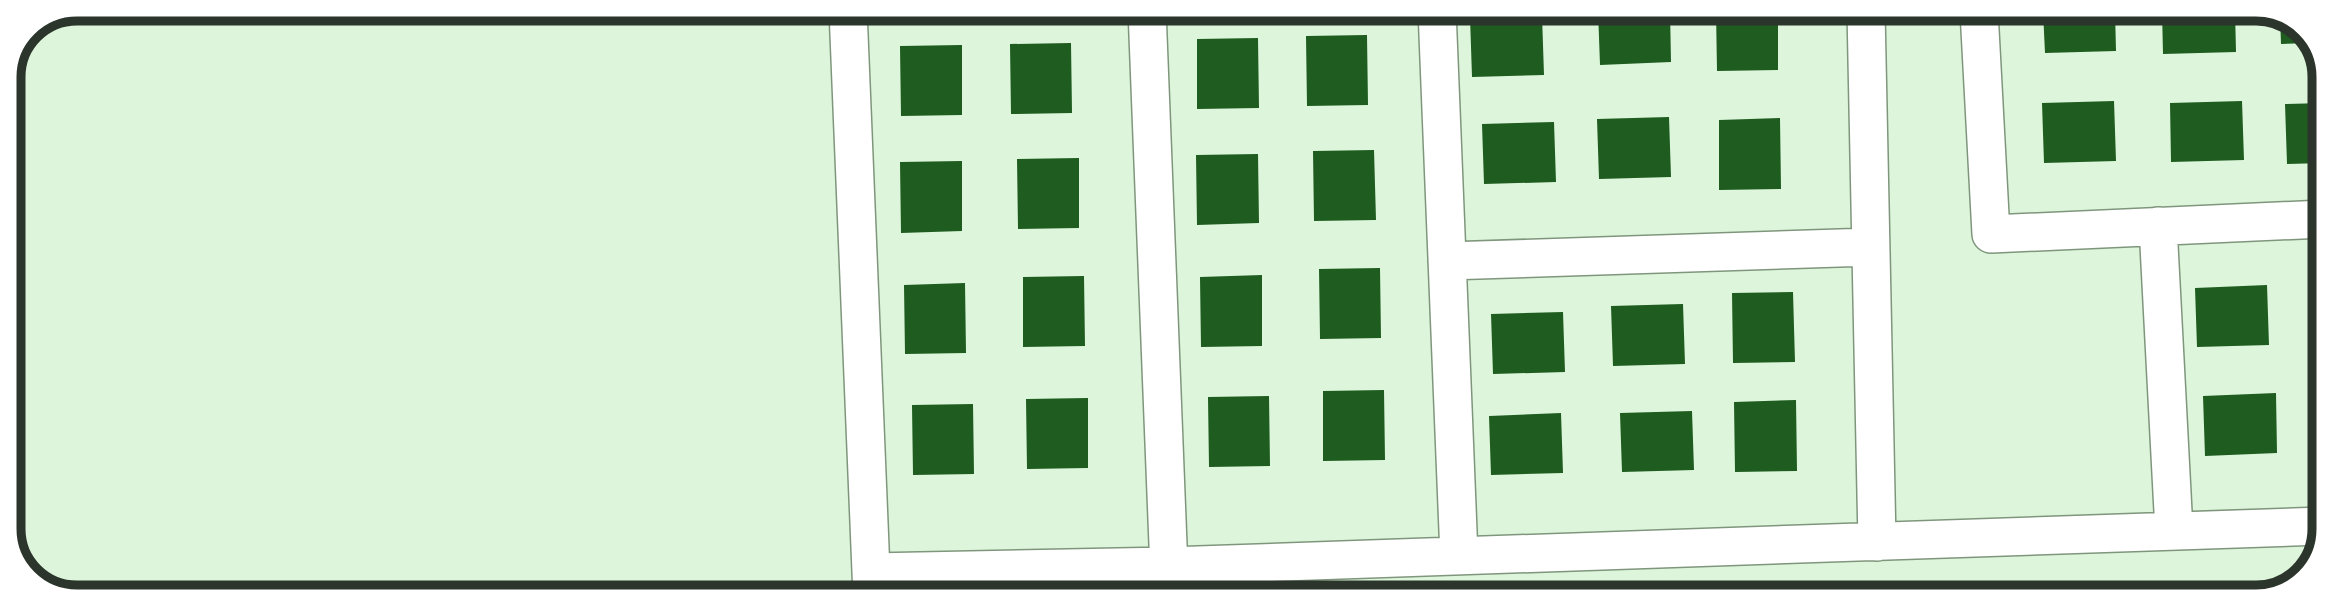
<svg xmlns="http://www.w3.org/2000/svg" width="2333" height="606" viewBox="0 0 2333 606" font-family="'Roboto Condensed',sans-serif">
<rect width="100%" height="100%" fill="#ddf6db"/>
<path fill="#1e5c1f" d="M1598,10H1670L1671,62L1600,65Z
M1716,10H1778V70L1717,71Z
M2043,11H2115L2116,51L2045,53Z
M2162,11H2235L2236,52L2163,54Z
M1542,15L1544,75L1472,77L1470,17Z
M2280,16L2307,32L2312,43L2281,44Z
M1367,35L1368,105L1307,106L1306,36Z
M1258,38L1259,108L1197,109V39Z
M1071,43L1072,113L1011,114L1010,44Z
M962,45V115L901,116L900,46Z
M2114,101L2116,161L2044,163L2042,103Z
M2242,101L2244,160L2171,162L2170,103Z
M2324,103V163L2287,164L2285,104Z
M1669,117L1671,177L1599,179L1597,119Z
M1780,118L1781,189L1719,190V120Z
M1554,122L1556,182L1484,184L1482,124Z
M1374,150L1376,220L1314,221L1313,151Z
M1258,154L1259,223L1197,225L1196,155Z
M1079,158V228L1018,229L1017,159Z
M962,161V231L901,233L900,162Z
M1380,268L1381,338L1320,339L1319,269Z
M1262,275V346L1201,347L1200,277Z
M1084,276L1085,346L1023,347V277Z
M2323,277V337H2314L2313,278Z
M965,283L966,353L905,354L904,285Z
M2267,285L2269,345L2197,347L2195,288Z
M1793,292L1795,362L1733,363L1732,293Z
M1683,304L1685,364L1613,366L1611,306Z
M1563,312L1565,372L1493,374L1491,314Z
M1384,390L1385,460L1323,461V391Z
M2276,393L2277,453L2205,456L2203,396Z
M1269,396L1270,466L1209,467L1208,397Z
M2319,397H2323L2322,442H2320Z
M1088,398V468L1027,469L1026,399Z
M1796,400L1797,471L1735,472L1734,402Z
M973,404L974,474L913,475L912,405Z
M1692,411L1694,470L1622,472L1620,413Z
M1561,413L1563,473L1491,475L1489,416Z
M2242,587L2243,597H2171L2170,589Z
M2007,590L2008,597H1936V592Z"/>
<g fill="none" stroke-linecap="round" stroke-linejoin="round">
<g stroke="#7f967d" stroke-width="40">
<path id="minor" d="M848,10L872,596
M1147,10L1170,596
M1437,10L1459,556
M1866,11L1877,542
M1979,11L1991,234L2323,219
M2158,226L2174,531
M1447,261L1870,247
M871,572L1168,566L2322,526"/>
</g>
<use href="#minor" stroke="#fff" stroke-width="37"/>
</g>
<path d="M0 0H2333V606H0ZM77 21H2256A56 56 0 0 1 2312 77V529A56 56 0 0 1 2256 585H77A56 56 0 0 1 21 529V77A56 56 0 0 1 77 21Z" fill="#fff" fill-rule="evenodd"/>
<path fill="none" stroke="#2b352b" stroke-width="9" d="M77 21H2256A56 56 0 0 1 2312 77V529A56 56 0 0 1 2256 585H77A56 56 0 0 1 21 529V77A56 56 0 0 1 77 21Z"/>
</svg>
